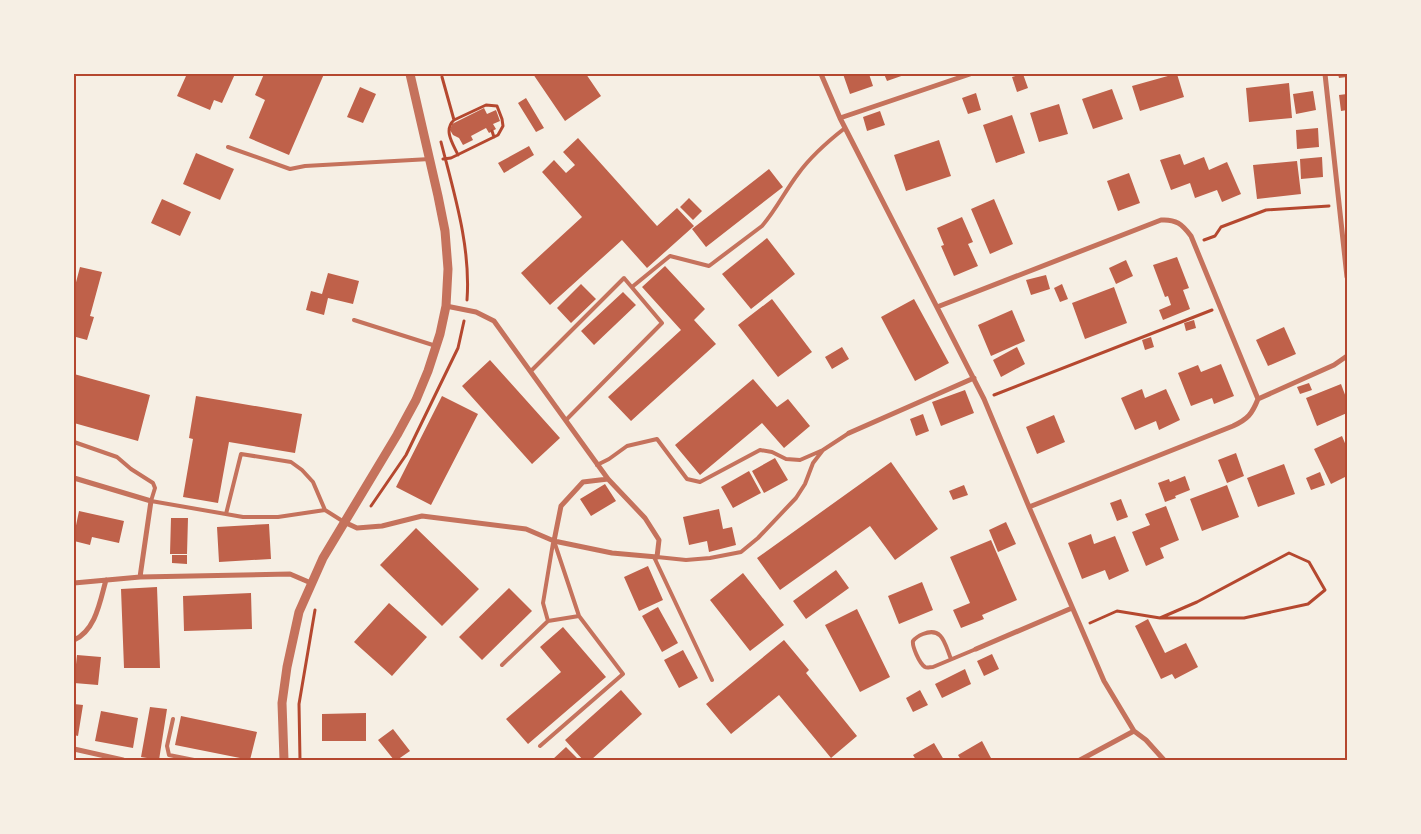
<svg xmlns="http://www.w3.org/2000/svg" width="1421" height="834" viewBox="0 0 1421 834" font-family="'Fira Sans Condensed',sans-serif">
<rect width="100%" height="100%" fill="#f6efe4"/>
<path fill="#bf614a" d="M182,74H235L222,103L214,100L210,110L177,96L186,76Z
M264,74H324L289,155L249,138L265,100L255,95Z
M533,74H586L601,96L565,121Z
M843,74H869L873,86L850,94Z
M884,74H907L887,81Z
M1023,74L1028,88L1017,92L1012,77Z
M1175,74H1177L1184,97L1140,111L1132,86Z
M1338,74H1347V77L1339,78Z
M1289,83L1292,118L1249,122L1246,88Z
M360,87L376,94L363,123L347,117Z
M1112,89L1123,119L1093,129L1082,99Z
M1313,91L1316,110L1296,114L1293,94Z
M976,93L981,110L968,114L962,98Z
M1347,94V110L1341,111L1339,95Z
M526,98L544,128L536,132L518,103Z
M1059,104L1068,134L1039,142L1030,113Z
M484,108L487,114L496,110L500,121L493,124L496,129L489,133L486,128L471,136L473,140L463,145L459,138L453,135L450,130L452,124Z
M880,111L885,125L867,131L863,117Z
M1012,115L1025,153L996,163L983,125Z
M1318,128L1319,147L1297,149L1296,130Z
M578,138L657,226L677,208L694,226L647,268L622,240L550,305L521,273L582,217L542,172L554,160L566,173L575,165L563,152Z
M939,140L951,176L906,191L894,155Z
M529,146L534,155L504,173L498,163Z
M196,153L234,169L220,200L183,184Z
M1180,154L1184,165L1204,157L1209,170L1227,162L1241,194L1222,202L1217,190L1195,198L1190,183L1171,190L1160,160Z
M1322,157L1323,177L1301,179L1300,159Z
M1297,161L1301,194L1257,199L1253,165Z
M769,169L783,187L706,247L692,229Z
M1129,173L1140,203L1118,211L1107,181Z
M689,198L702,211L693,220L680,207Z
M162,199L191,212L180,236L151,223Z
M994,199L1013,244L990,254L971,209Z
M962,217L973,242L968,244L978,266L954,276L941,246L944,245L937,228Z
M767,238L795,274L751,309L722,274Z
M1177,257L1189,288L1183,290L1190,309L1163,320L1159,310L1171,305L1168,296L1165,297L1153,265Z
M1126,260L1133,276L1116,284L1109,268Z
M665,266L705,309L694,320L716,344L631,421L608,397L681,330L642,287Z
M80,267L102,272L90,316L94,317L87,340L76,337L74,345V290Z
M328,273L359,281L353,304L328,298L324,315L306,310L311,291L322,294Z
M1046,275L1050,289L1031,295L1026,280Z
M581,284L596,299L571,323L557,308Z
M1062,284L1068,299L1060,302L1054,288Z
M1114,287L1127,323L1085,339L1072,303Z
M623,292L636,305L594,345L581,331Z
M772,299L812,352L778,377L738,325Z
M914,299L949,363L915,381L881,317Z
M1012,310L1025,341L991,356L978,325Z
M1194,320L1196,328L1186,331L1184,323Z
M1284,327L1296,354L1268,366L1256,340Z
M1151,337L1154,347L1145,350L1142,340Z
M842,347L849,359L832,369L825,357Z
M1017,347L1025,364L1001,377L993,360Z
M490,360L560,438L532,464L462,386Z
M1221,364L1234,396L1214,404L1212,398L1191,406L1178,373L1198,365L1201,372Z
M74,374L150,395L138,441L74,423Z
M753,379L777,407L788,399L810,426L784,448L762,423L700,475L675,445Z
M1309,383L1312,390L1300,394L1297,387Z
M1341,384L1347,400V413L1317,426L1306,398Z
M1142,389L1145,398L1166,389L1180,420L1159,430L1156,421L1135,430L1121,398Z
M965,390L974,413L941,426L932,402Z
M196,396L302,414L295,453L229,442L218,503L183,497L193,439L189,438Z
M442,396L478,414L431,505L396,487Z
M923,414L929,431L916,436L910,419Z
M1054,415L1065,442L1037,454L1026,427Z
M1342,436L1347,448V476L1331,484L1314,449Z
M1236,453L1244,476L1227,483L1218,460Z
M775,458L788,480L764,493L752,471Z
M891,462L938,529L895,560L870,526L780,590L757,558Z
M1284,464L1295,494L1258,507L1247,478Z
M749,471L761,493L733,508L721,487Z
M1320,472L1325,485L1311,490L1306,478Z
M1185,476L1190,490L1175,496L1176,498L1165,502L1158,483L1169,479L1170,482Z
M605,484L616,501L591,516L580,499Z
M964,485L968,495L953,500L949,491Z
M1227,485L1239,517L1202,531L1190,499Z
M1121,499L1128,517L1117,521L1110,503Z
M1166,506L1179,540L1160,548L1164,558L1146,566L1132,532L1150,525L1145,514Z
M719,509L723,529L732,527L736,545L709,552L707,541L689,545L683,517Z
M79,511L124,521L119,543L92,537L90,545L74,541V535Z
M171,518H188L187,554H170Z
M1006,522L1016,544L998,552L989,530Z
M269,524L271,559L219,562L217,527Z
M416,528L479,589L442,626L380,565Z
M1091,534L1094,544L1115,536L1129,571L1109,580L1105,570L1082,579L1068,543Z
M991,540L1017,600L982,615L984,619L961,628L953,610L970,603L950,557Z
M172,555H187V564L172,563Z
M648,566L663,600L639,611L624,577Z
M836,570L849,588L806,619L793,601Z
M743,573L784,625L750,651L710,600Z
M922,582L933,610L899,624L888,596Z
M157,587L160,668H124L121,589Z
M509,588L532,611L482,660L459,637Z
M251,593L252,629L184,631L183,596Z
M389,603L427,637L392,676L354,642Z
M658,607L678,643L662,652L642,616Z
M857,609L890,677L860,692L825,625Z
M1148,619L1165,653L1186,643L1198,667L1175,679L1172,674L1161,679L1135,626Z
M563,627L606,677L528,744L506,719L561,672L540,647Z
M784,640L809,670L806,673L857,736L831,758L779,695L731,734L706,704Z
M683,650L698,678L679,688L664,660Z
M992,654L999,669L984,676L977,661Z
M77,655L101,657L98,685L74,683Z
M965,669L971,684L942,698L935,684Z
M621,690L642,714L591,760H583L565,740Z
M920,690L928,705L913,712L906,698Z
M74,704L83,705L78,736L74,735Z
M150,707L167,709L159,760L141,757Z
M101,711L138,718L133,748L95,741Z
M366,713V741H322V714Z
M181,716L257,732L250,760L175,745Z
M393,729L410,751L397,760H394L378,740Z
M982,741L992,760H961L958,755Z
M934,743L944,760H916L913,755Z
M566,747L579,760H552Z"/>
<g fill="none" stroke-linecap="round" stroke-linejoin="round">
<path stroke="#b5482f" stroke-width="3" d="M442,77L454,120L486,105L497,106L502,119L503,126L498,135L451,158L443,159
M454,120C443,130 453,144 458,155
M492,131L494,137
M441,142C454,193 471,247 467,300
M1204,240L1215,236L1221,227L1266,210L1329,206
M994,395L1212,310
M371,506L406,455L458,348L464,321
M1090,623L1117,611L1160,618L1197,602L1289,553L1309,562L1325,590L1308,604L1244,618H1160
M300,760L299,704L315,610"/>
<path stroke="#c5725c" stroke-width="4" d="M228,147L290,169L305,166L430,159
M632,287L670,256L709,266L762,226C776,210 785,191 798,174C811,156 827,142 845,128
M354,320L436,346
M531,371L624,278L662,323L566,420
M74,442L117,457L131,469L153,483L155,488L151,501L243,517H278L325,510
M597,465L609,459L627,446L657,439L687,479L700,482L760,450L772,452L786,459L800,460L823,450
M226,514L241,454L291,462L302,470L313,482L325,510L344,522
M654,557L712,680
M657,557L686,560L710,558L741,552L758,538L796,498L805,484L813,463L823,450L849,433
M548,621L579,616
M951,659C945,645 943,626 923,634C918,636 916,637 913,641C912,646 919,663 925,667C927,668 930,667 933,667L976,649
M502,665L548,621L543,603L553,543
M173,719L167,746L169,755L194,760
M540,746L623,674L579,616L554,541"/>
<path stroke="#c5725c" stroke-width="5" d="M821,74L840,118L984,399L1029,507L1104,681L1134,731L1146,740L1164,760
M1325,74L1347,277
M840,118L970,74
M937,307L1161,220C1176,219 1182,224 1191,236L1258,399C1252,414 1248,419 1233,426L1029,507
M1258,399L1334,365L1347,356
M849,433L974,378
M74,478L151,501L140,577
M344,522L357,528L382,526L422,516L526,529L554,541L612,553L657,557L659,540L645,518L608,479L494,321L476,312L446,306
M554,541L561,506L583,482L608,479
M74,583L140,577L290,574L311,583
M74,640C96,630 100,601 106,580
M976,649L1072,608
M74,749L123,760
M1080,760L1134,731"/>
<path stroke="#c5725c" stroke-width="9" d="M284,760L282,703L287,667L299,612L323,558L397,435L416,400L428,371L440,334L446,306L448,269L445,231L438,196L410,74"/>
</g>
<rect width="1421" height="834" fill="none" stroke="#f6efe4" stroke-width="150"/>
<rect x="75" y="75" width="1271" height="684" fill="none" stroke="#b5482f" stroke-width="2"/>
</svg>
